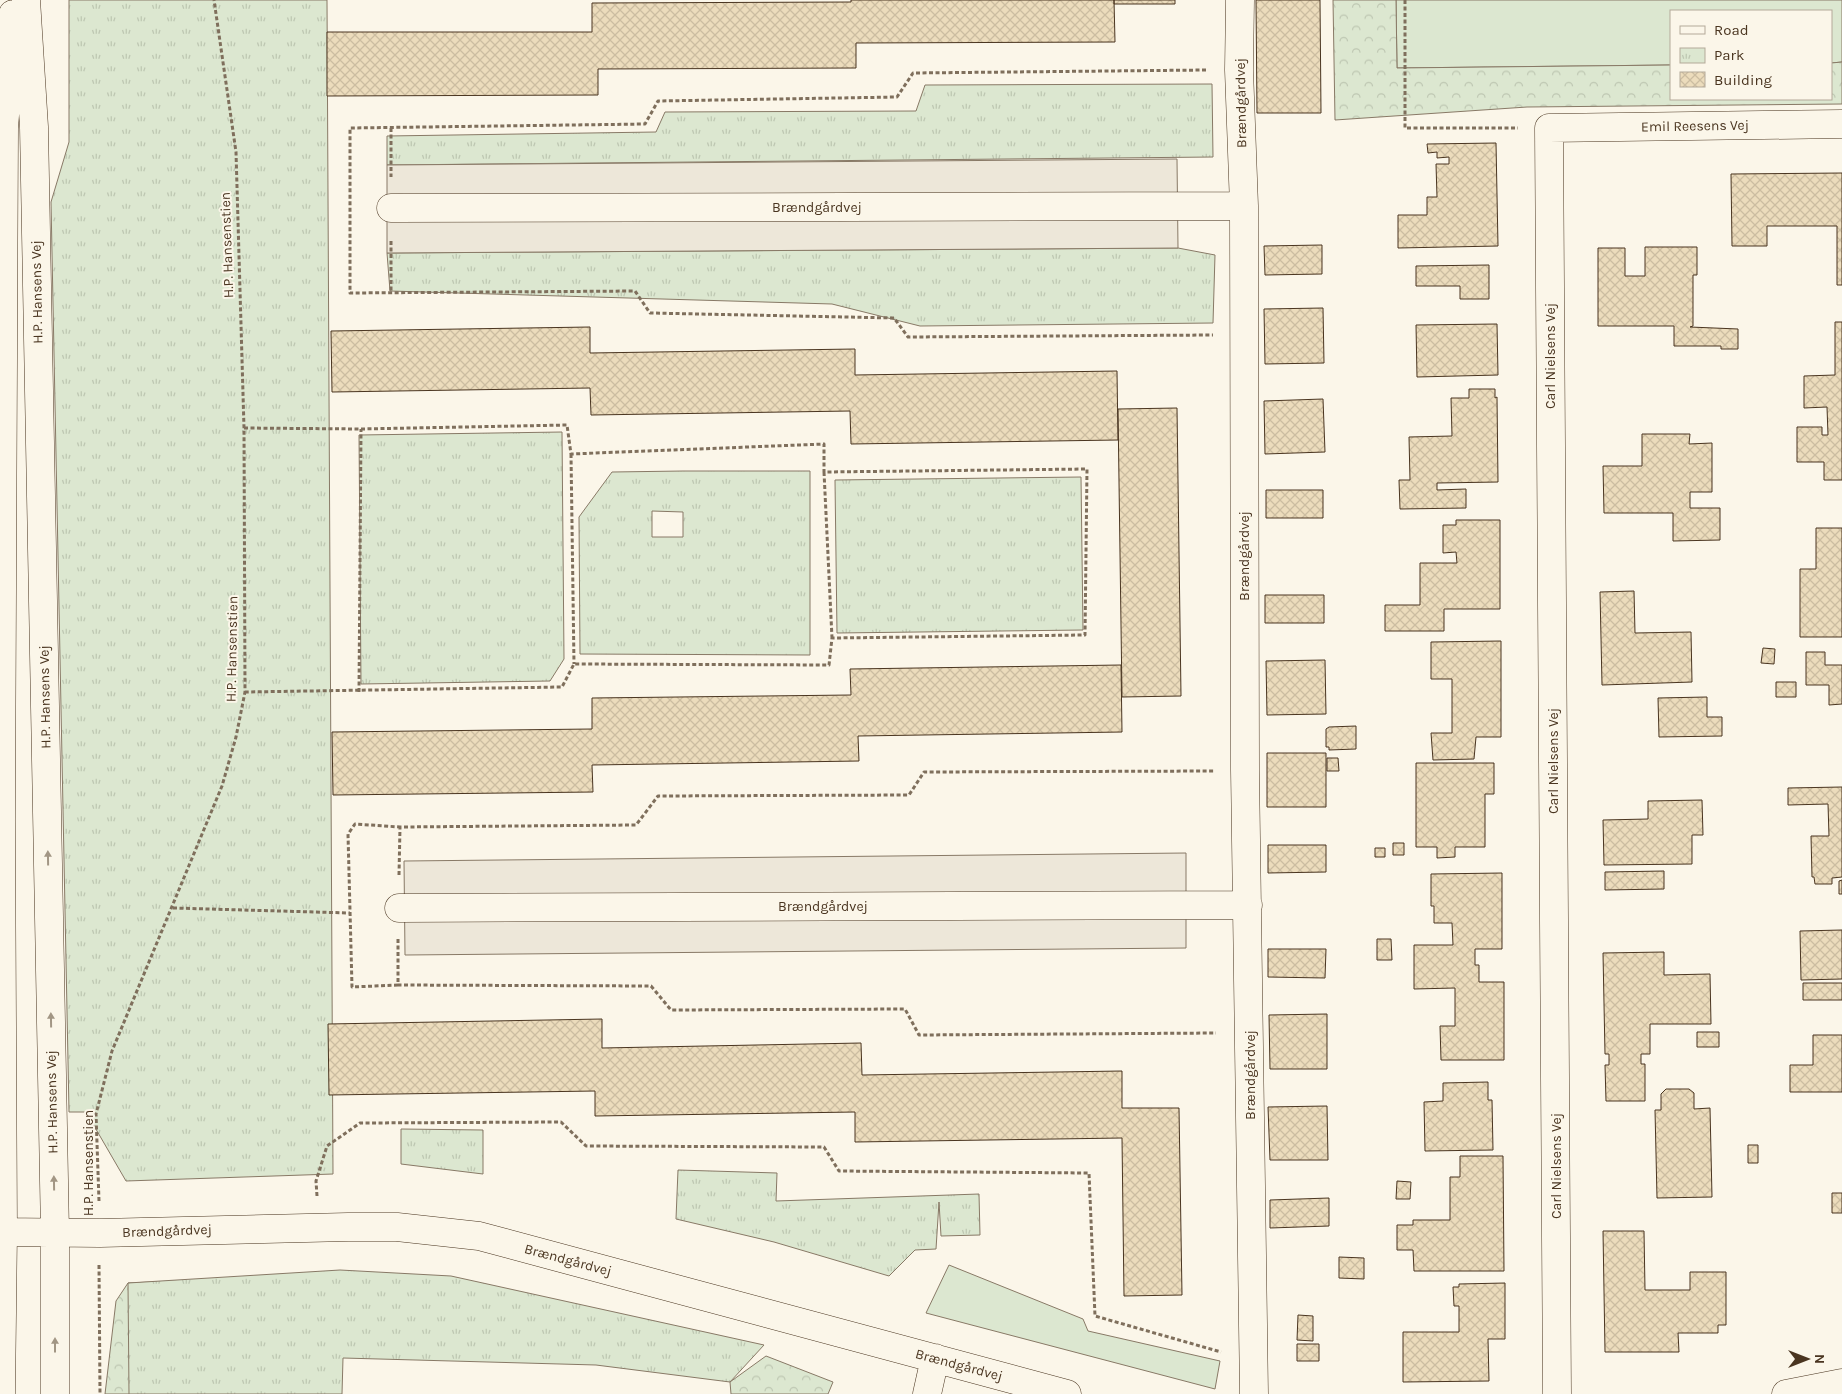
<svg xmlns="http://www.w3.org/2000/svg" width="1842" height="1394" viewBox="0 0 1842 1394" font-family="Karla,sans-serif">
<defs>
<pattern id="forest-crowns" width="20" height="18" patternUnits="userSpaceOnUse" patternTransform="scale(1.25)"><rect width="20" height="18" fill="#dce7d0"/><path d="M2 6a3 3 0 1 1 6 0M12 15a3 3 0 1 1 6 0" fill="none" stroke="#bec7b2"/></pattern>
<pattern id="park-tufts" width="24" height="20" patternUnits="userSpaceOnUse" patternTransform="scale(1.25)"><rect width="24" height="20" fill="#dce7d0"/><path d="M3 7l-1-3M5 7V3M7 7l1-3M15 17l-1-3M17 17v-4M19 17l1-3" fill="none" stroke="#bec7b2"/></pattern>
<pattern id="building-cross-hatch" width="8" height="8" patternUnits="userSpaceOnUse" patternTransform="scale(1.25)"><rect width="8" height="8" fill="#ecdcbc"/><path d="M0 0l8 8M0 8l8-8" fill="none" stroke="#ccbda1"/></pattern>
</defs>
<rect width="100%" height="100%" fill="#fbf6e9"/>
<path fill="#dce7d0" stroke="#887966" d="M1396,0H1842V62L1831,63V11H1671V65L1397,68Z
M949,1265L1083,1319L1088,1331L1220,1361L1215,1389L926,1313Z"/>
<path fill="url(#forest-crowns)" stroke="#887966" d="M1333,0H1396L1397,68L1671,65V99H1831V63L1842,62V104L1527,107L1335,120Z
M222,1279L157,1394H105L116,1301L128,1283Z
M766,1356L833,1382L828,1394H731L730,1382Z"/>
<path fill="url(#park-tufts)" stroke="#887966" fill-rule="evenodd" d="M69,0H327L333,1174L126,1181L86,1112H69L51,202L69,142Z
M1212,84L1213,157L387,165V136L656,132L665,112L916,111L925,85Z
M1178,248L1215,255L1213,323L920,326L832,304L390,291L387,253Z
M562,432L564,659L550,681L361,684L359,435Z
M683,471H810V655L580,654L579,517L612,472ZM652,511L683,512V537H652Z
M1081,477L1083,630L837,633L835,480Z
M401,1129L483,1130V1174L401,1164Z
M678,1170L777,1173L776,1201L979,1194L980,1235L941,1236L939,1202L936,1249L915,1250L889,1276L774,1242L676,1219Z
M340,1270L451,1276L764,1345L730,1382L596,1365L343,1358L342,1394H129L128,1283Z"/>
<path fill="#ede7d9" stroke="#887966" d="M1177,159L1178,248L387,253V165Z
M1186,853V948L405,955L404,861Z"/>
<path fill="url(#building-cross-hatch)" stroke="#4a3520" d="M851,0H1114L1115,42L856,43V68L598,69V95L327,96V32H592V3L851,2Z
M1114,0H1175V4H1114Z
M1256,0H1320L1321,113H1257Z
M1496,143L1498,246L1398,248V215H1427V197H1437L1436,164H1449V157L1437,158V152L1428,153L1427,144Z
M1842,173V285H1837V226H1767V246H1732L1731,174Z
M1322,245V274L1265,275L1264,246Z
M1645,247H1697V275H1693V326L1690,327L1738,329V349H1721V346H1674V326H1598V248H1625V276H1645Z
M1489,265V299H1460V286H1416V266Z
M1323,308L1324,363L1265,364L1264,309Z
M1835,322H1842V480H1824V462H1797V427H1822V435H1828L1827,407L1804,408V376L1835,375Z
M1497,324L1498,375L1417,377L1416,325Z
M590,327V353L855,349V375L1117,371L1118,440L851,444L850,411L591,415L590,388L332,392L331,331Z
M1469,389H1495V398L1497,397L1498,482L1437,483V490L1466,489V508L1400,509L1399,480H1410L1409,437L1452,436L1451,398H1469Z
M1323,399L1325,452L1265,454L1264,401Z
M1177,408L1181,696L1122,697L1118,409Z
M1642,434H1690L1689,444L1712,443V492H1690V508H1720V540L1673,541V513H1604L1603,466H1642Z
M1266,490H1323V518H1266Z
M1456,520H1500V609H1444V631H1385V605H1420V563H1457L1456,552L1443,553V525H1456Z
M1816,528H1842V637H1800V569H1816Z
M1634,591L1635,633L1691,632L1692,682L1602,685L1600,592Z
M1265,595H1324V623H1265Z
M1501,641V737H1476L1474,759L1433,760L1431,733H1452V679H1431V642Z
M1763,648L1775,649L1774,664L1761,663Z
M1806,652H1825V665H1842V704L1829,705V685H1806Z
M1325,660L1326,714L1267,715L1266,661Z
M1121,665L1122,732L858,736L859,761L592,765L593,792L333,795L332,732L592,729V698L851,695L850,669Z
M1776,682H1796V697H1776Z
M1707,697V717H1722V736L1659,737L1658,698Z
M1356,726V749L1329,750V747H1326V729L1329,727Z
M1267,753H1326V807H1267Z
M1327,758H1338L1339,771H1327Z
M1416,763H1494V794H1485V847H1455V857L1437,858V847H1416Z
M1842,787V877L1832,878V884H1815L1814,877H1812L1811,836H1829L1828,804L1788,805V788Z
M1702,800L1703,835H1692V864L1604,865L1603,820L1648,819V801Z
M1393,843H1404V855H1393Z
M1268,845H1326V872L1268,873Z
M1375,848H1385V857H1375Z
M1664,871V889L1605,890V872Z
M1502,873V949H1475V965H1479V982H1504V1060H1441L1440,1026H1455V988L1414,989V945H1453L1452,923H1434V906H1431V874Z
M1842,880V894H1839V881Z
M1842,930V979L1801,980L1800,931Z
M1377,939H1391L1392,960H1377Z
M1268,949H1326L1325,978L1268,977Z
M1664,952V975L1710,974L1711,1024H1650V1054H1641V1064H1645V1101H1606L1605,1065H1609V1054H1605L1603,953Z
M1803,983H1842V1000H1803Z
M1327,1014V1069H1270L1269,1015Z
M602,1019V1048L861,1043L862,1075L1122,1071V1108H1179L1182,1295L1124,1296L1122,1138L855,1142V1112L595,1116V1091L329,1095L328,1024Z
M1697,1032H1719V1047H1697Z
M1813,1035H1842V1092H1790V1065H1813Z
M1488,1082V1100H1492L1493,1150L1425,1151L1424,1102L1443,1101V1083Z
M1666,1089H1689L1694,1093V1109L1710,1108L1712,1197L1657,1198L1655,1110H1661V1094Z
M1327,1106L1328,1160H1270L1268,1107Z
M1748,1145H1758V1163H1748Z
M1460,1156H1503L1504,1271H1414L1413,1250H1397V1225H1413V1220H1450V1177H1460Z
M1397,1181L1411,1182L1410,1199H1396Z
M1832,1193H1842V1213H1832Z
M1329,1198V1226L1270,1228V1200Z
M1603,1231H1644L1645,1290H1690V1272H1726V1325H1718V1333H1678L1679,1352H1605Z
M1339,1257L1364,1258V1279L1339,1278Z
M1505,1283V1339H1488L1489,1381L1403,1382V1332H1459V1306H1454L1453,1287H1459V1284Z
M1298,1315L1313,1316V1341L1297,1340Z
M1297,1344H1319V1361H1297Z"/>
<g fill="none" stroke-linecap="round" stroke-linejoin="round">
<g stroke="#4a3520" stroke-width="29">
<path id="minor" d="M26,0L34,127L55,1233V1394
M1240,0L1239,70L1244,206L1245,770L1254,1394
M391,208L1244,206
M399,908L1248,905
M0,1232L100,1233L348,1227H397L479,1236L1067,1394
M1,1394L3,1232L1,821L4,128L13,14
M927,1394L935,1358
M1557,1394L1549,128L1842,124
M1786,1394L1842,1383"/>
</g>
<path stroke="#7f6f5c" stroke-width="3" stroke-dasharray="4 2.5" stroke-linecap="butt" d="M1405,0V128H1518
M1206,70L913,73L897,97L658,101L645,124L350,128V293L635,291L650,313L894,318L908,337L1213,335
M391,128V177
M391,241V293
M244,428L361,429L567,425L571,454L824,444V472L1087,469L1085,635L832,638L829,665L574,664L562,687L245,692
M571,454L574,664
M824,472L832,638
M359,692L361,429
M399,875L400,827L636,825L658,796L909,795L924,772L1214,771
M173,908L350,913
M398,939V985L651,986L671,1010L905,1009L919,1035L1216,1033
M398,985L352,987L348,834L355,824L400,827
M317,1196L316,1181L327,1146L360,1123L561,1122L586,1146L824,1147L839,1171L1089,1173L1095,1316L1221,1352
M99,1201L96,1114L112,1051L222,786L236,737L245,692L244,428L236,152L214,0
M99,1265L100,1394"/>
<use href="#minor" stroke="#fbf6e9" stroke-width="28"/>
</g>
<defs><path id="oneway-solid" d="M-6-.8H1V-3.2L6.5 0L1 3.2V.8H-6Z" transform="scale(1.25)"/></defs>
<g fill="#a29684">
<use href="#oneway-solid" transform="translate(48 858) rotate(-91)"/>
<use href="#oneway-solid" transform="translate(51 1020) rotate(-91)"/>
<use href="#oneway-solid" transform="translate(54 1183) rotate(-91)"/>
<use href="#oneway-solid" transform="translate(55 1345) rotate(-90)"/>
</g>
<g text-anchor="middle" dominant-baseline="central" stroke-width="4" stroke-linejoin="round" paint-order="stroke">
<g font-size="14" fill="#4a3520" stroke="#fbf6e9">
<text transform="translate(1241 103) rotate(-91)">Brændgårdvej</text>
<text transform="translate(1695 126) rotate(-1)">Emil Reesens Vej</text>
<text x="817" y="207">Brændgårdvej</text>
<text transform="translate(227 245) rotate(-92)">H.P. Hansenstien</text>
<text transform="translate(37 292) rotate(-91)">H.P. Hansens Vej</text>
<text transform="translate(1550 356) rotate(-90)">Carl Nielsens Vej</text>
<text transform="translate(1244 556) rotate(-90)">Brændgårdvej</text>
<text transform="translate(232 649) rotate(-89)">H.P. Hansenstien</text>
<text transform="translate(45 697) rotate(-91)">H.P. Hansens Vej</text>
<text transform="translate(1553 761) rotate(-90)">Carl Nielsens Vej</text>
<text x="823" y="906">Brændgårdvej</text>
<text transform="translate(1250 1075) rotate(-90)">Brændgårdvej</text>
<text transform="translate(52 1102) rotate(-91)">H.P. Hansens Vej</text>
<text transform="translate(88 1163) rotate(-90)">H.P. Hansenstien</text>
<text transform="translate(1556 1166) rotate(-90)">Carl Nielsens Vej</text>
<text transform="translate(167 1231) rotate(-2)">Brændgårdvej</text>
<text transform="translate(568 1260) rotate(15)">Brændgårdvej</text>
<text transform="translate(959 1365) rotate(15)">Brændgårdvej</text>
</g>
</g>
<rect x="1670" y="10" width="162" height="90" fill="#fbf6e9" stroke="#b4a999"/>
<rect x="1680" y="26" width="25" height="8" fill="#fbf6e9" stroke="#b4a999"/>
<text x="1714" y="35" font-size="15" fill="#4a3520">Road</text>
<rect x="1680" y="48" width="25" height="15" fill="url(#park-tufts)" stroke="#b4a999"/>
<text x="1714" y="60" font-size="15" fill="#4a3520">Park</text>
<rect x="1680" y="72" width="25" height="15" fill="url(#building-cross-hatch)" stroke="#b4a999"/>
<text x="1714" y="85" font-size="15" fill="#4a3520">Building</text>
<g transform="translate(1807 1359) rotate(90)" stroke="#fbf6e9" stroke-width="4" paint-order="stroke">
<path d="M0-4L9 19L0 12L-9 19Z" fill="#4a3520"/>
<text y="-8" font-size="14" font-weight="bold" text-anchor="middle" fill="#4a3520">N</text>
</g>
</svg>
